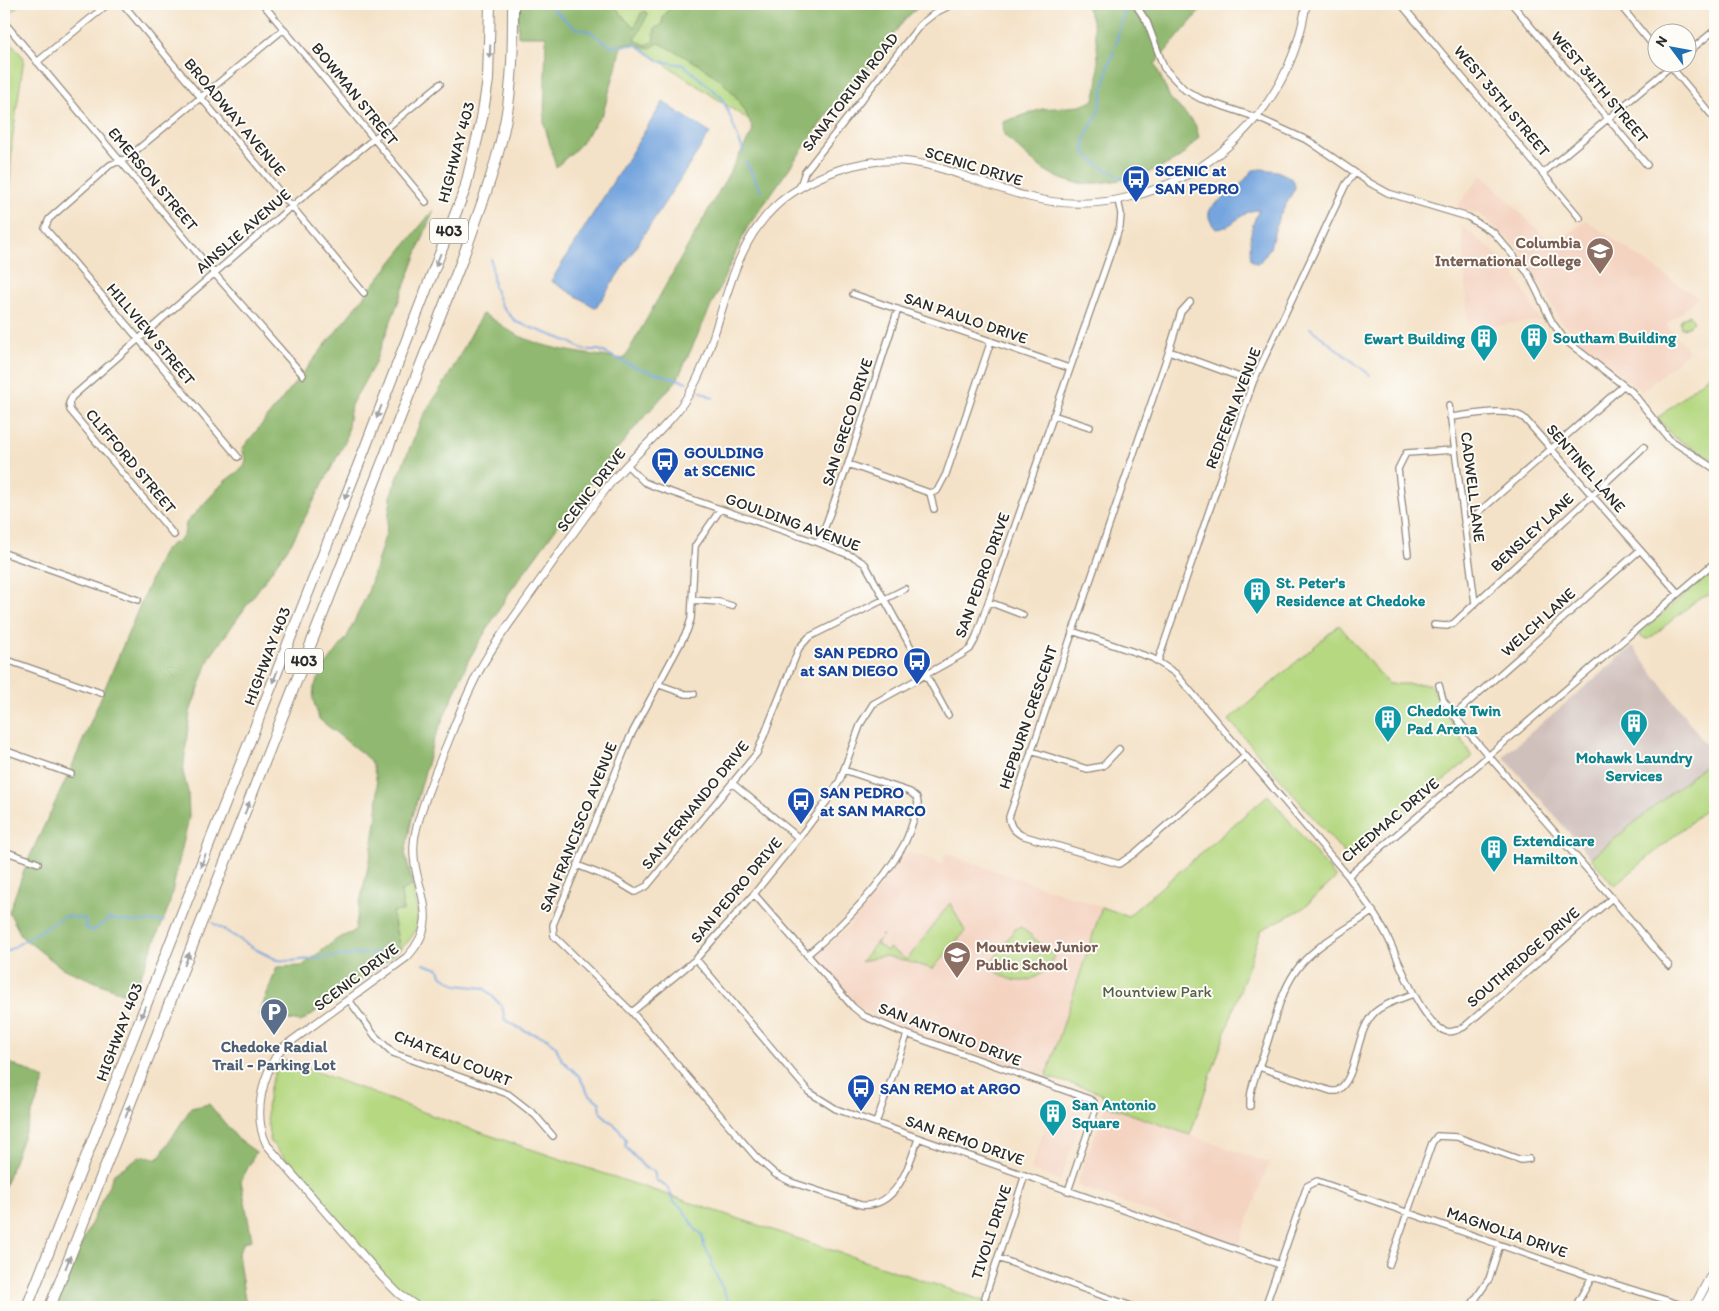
<svg xmlns="http://www.w3.org/2000/svg" width="1719" height="1311" viewBox="0 0 1719 1311" font-family="Itim,sans-serif">
<rect width="100%" height="100%" fill="#fdfcf7"/>
<filter id="ink" filterUnits="userSpaceOnUse"><feTurbulence type="fractalNoise" baseFrequency=".02" numOctaves="2"/><feDisplacementMap in="SourceGraphic" scale="10" xChannelSelector="R" yChannelSelector="G"/><feConvolveMatrix kernelMatrix="1 2 1 2 8 2 1 2 1" color-interpolation-filters="sRGB"/></filter>
<filter id="wash" filterUnits="userSpaceOnUse"><feTurbulence type="fractalNoise" baseFrequency=".0096" numOctaves="4" result="noise"/><feDisplacementMap in="SourceGraphic" scale="20" xChannelSelector="R" yChannelSelector="G"/><feGaussianBlur stdDeviation="1.12" result="paint"/><feColorMatrix in="noise" values="0 0 0 0 0 0 0 0 0 0 0 0 0 0 0 0 0 1.4 0 .05"/><feComposite in="paint" operator="in"/></filter>
<g filter="url(#wash)">
<rect width="100%" height="100%" fill="#f4e2c8"/>
<path fill="#f4d3c1" d="M1482,174L1554,246L1586,220L1698,298L1666,325L1689,351L1642,392L1599,358L1560,320L1522,252L1480,214L1457,207Z
M1462,226L1511,266L1540,321L1468,328Z
M907,851L942,864L946,854L1102,907L1046,1077L879,1018L865,1011L853,1000L817,958L818,954L849,927Z
M1055,1099L1085,1109L1060,1181L1030,1170Z
M1105,1105L1269,1163L1239,1244L1080,1187L1077,1184Z"/>
<path fill="#d0c0bc" d="M1633,646L1715,757L1591,858L1503,756Z"/>
<path fill="#b5d881" stroke="#708256" d="M4,4H19L9,16L4,10Z
M574,4H842L764,130Z
M4,34L24,58L12,141L9,198L4,236Z
M1690,315L1694,321L1688,327L1681,328L1680,323L1682,319Z
M1715,370V461L1672,436L1658,418Z
M1715,569V593L1698,599L1649,639L1642,638L1639,633Z
M1339,625L1388,684H1430L1472,757L1349,859L1229,720Z
M1715,757V802L1614,886L1591,858Z
M1268,795L1336,878L1302,909L1261,930L1190,1135L1105,1105L1102,1095L1094,1090L1046,1077L1102,907L1128,916Z
M413,885C417,915 426,927 400,949L392,912L403,911L401,891Z
M950,903L965,931L933,969C930,968 889,956 885,956C878,956 868,960 861,962L883,934L877,944L887,951L889,948L907,960Z
M1021,927L1055,956C1040,985 1012,990 990,965L1015,929Z
M282,1059L450,1122L1002,1307H428L408,1297L390,1281L271,1142C264,1113 266,1085 282,1059Z"/>
<path fill="#90b86f" stroke="#5e724d" d="M518,4H613L629,23L635,27L641,13L645,11L648,14L635,40L646,45L653,42L655,28L662,25L663,17L673,4H922L904,20L871,65L826,116L747,228L677,380L637,425L570,509L509,593L469,659L433,742L411,823L405,853L413,885L401,891L403,911L392,912L400,949L384,963L301,1022L259,1015L277,967L302,966L337,939L355,931C360,886 393,797 369,759L319,719L313,699L314,687L324,668L347,637L368,592L386,533L392,491L422,418L448,377L482,314C495,319 504,328 515,334C550,351 587,354 624,359L753,131C738,82 701,65 659,43L649,49L636,44H623L603,113L578,147L556,167L544,123L546,36H518Z
M1084,4H1206L1155,64L1170,98L1195,124L1199,137C1192,144 1185,154 1177,159C1151,176 1087,192 1059,178C1038,169 1021,150 1004,135L1003,122L1042,109L1080,106L1093,101C1103,83 1098,19 1084,4Z
M434,209L374,365L351,405L346,440L292,542L210,657L190,712L183,772L188,792L189,817L169,906L132,997L62,968L22,937L9,912L28,860L70,771L159,560C161,556 163,552 166,549C176,538 184,546 186,523L225,481L244,467L246,460L242,449Z
M4,1060L45,1079L4,1188Z
M209,1104L238,1139L256,1152L241,1181L252,1240L244,1242L238,1254L246,1307H57L61,1289L114,1174L140,1156L158,1159L191,1108Z"/>
<path fill="#74a4de" stroke="#506884" d="M663,102L710,133L596,308L551,281Z
M1261,169L1277,171L1288,176L1294,181L1295,188L1278,219L1270,248L1259,263H1255L1251,260C1249,241 1250,227 1259,210C1242,209 1233,229 1216,229C1197,208 1220,202 1234,191C1241,185 1247,177 1253,170Z"/>
<g fill="none" stroke-linecap="round" stroke-linejoin="round">
<path stroke="#74a4de" stroke-width="2" d="M410,4L413,7
M547,4L575,28L589,31L611,46L637,45L659,61L684,65L721,97L728,111L744,153
M1113,4L1123,11L1124,15L1120,23L1116,44
M1114,51C1105,71 1104,92 1098,112C1092,130 1084,129 1084,152L1096,163L1128,182
M746,162L761,191
M491,259L494,287L501,305L516,322L570,342L584,350H599L635,367L687,382
M1310,328L1370,375
M700,391L713,398
M213,923L257,950L277,960L291,961L381,952L392,953
M4,953L65,916L85,919V927L93,931L108,919L135,922L164,921
M423,964L439,969L441,975L457,985L484,988L502,1006L505,1020L525,1031L547,1038L556,1047L562,1060L579,1076L588,1093L600,1103L601,1113L619,1129L626,1140L625,1146L645,1168L654,1171L656,1180L668,1188L674,1202L682,1208L696,1230L702,1234L704,1246L712,1260V1266L731,1307
M837,1307C849,1302 862,1299 873,1307
M887,1307H890"/>
</g>
</g>
<g filter="url(#ink)">
<g fill="none" stroke-linecap="round" stroke-linejoin="round">
<g stroke="#90867a" stroke-width="8">
<path id="minor" d="M123,4L364,293
M263,4L426,202
M1135,4L1147,22L1164,68L1185,90L1201,99L1258,118L1309,141L1370,183L1388,193L1468,217L1494,233L1528,273L1552,322L1565,340L1632,392L1669,439L1715,469
M1401,4L1580,218
M1512,4L1647,165
M1619,4L1656,49
M4,22L214,273L303,375
M1686,54L1715,30
M37,62L108,4
M1667,62L1715,119
M1544,172L1676,62
M800,186L805,172L920,25L935,13L953,4
M853,294L1069,368
M1190,302L1181,312L1169,351L1009,817C1010,826 1013,830 1021,835L1119,864L1135,853L1245,756
M1169,351L1253,382
M1449,405L1475,603
M1053,415L1090,427
M1450,417C1470,415 1508,406 1524,418L1678,593
M238,457L45,228L49,219L110,165L127,158L284,29
M848,464L930,493L937,491L946,474L991,341
M627,465L644,482L656,487L819,543L854,557L865,564L948,715
M930,493L934,509
M720,510L695,546L691,619L687,631L630,737L553,925L554,936L632,1012L756,1157L775,1174L791,1182L861,1205C897,1208 909,1166 918,1139
M1464,525L1623,386
M174,535L70,410L69,403L72,397L286,211L440,84
M819,543L848,464L898,309
M4,553L138,600
M1408,554L1398,469L1406,453L1455,450
M692,600L719,602L732,606
M989,602L1023,615
M1434,625L1447,626L1454,623L1644,447
M1072,631L1152,658L1175,673L1348,876L1715,562
M4,659L101,693
M1158,661L1253,382L1346,184L1355,173
M657,684L685,694H694
M1454,715L1640,550
M4,750L71,774
M1031,751L1087,769L1103,766L1119,749
M732,783L799,838
M4,851L38,863
M577,865L615,880L635,892L647,886L757,753L799,648L809,637L905,589
M1348,876C1361,895 1375,913 1386,934C1398,957 1420,1022 1445,1031C1453,1033 1457,1030 1464,1027L1612,898L1461,724L1443,700L1439,685
M754,894L853,1007L864,1016L901,1032L1089,1099L1094,1102L1095,1111L1068,1191
M1612,898L1669,966
M807,955C844,924 878,889 902,848C910,835 914,818 918,804L917,798L910,792L844,770
M696,959L809,1092L836,1109L1280,1265
M349,1000L375,1036L393,1053L508,1094L535,1115L553,1136
M632,1012L696,959L754,894L799,838L827,801L840,780L861,723L873,704L961,655L970,649L975,640L1120,226L1121,214L1118,200
M1259,1067L1331,1091H1337C1359,1077 1354,1032 1375,1012C1385,1003 1401,999 1413,994
M1250,1106C1249,1086 1260,1066 1266,1047C1274,1023 1280,994 1295,972C1313,945 1347,930 1373,911
M876,1123L907,1035
M998,1258L1134,1307
M1389,1265L1432,1143L1437,1136L1457,1137L1521,1160L1529,1159
M985,1297L1025,1175
M1265,1307L1307,1186L1317,1181L1592,1277L1688,1307
M1470,1307L1489,1279L1500,1245
M1575,1307L1592,1277"/>
</g>
<g stroke="#90867a" stroke-width="9">
<path id="tertiary" d="M418,1307L399,1294L382,1277L267,1145C252,1116 262,1073 282,1048L407,957C448,913 406,885 415,835C421,806 436,770 448,742C456,721 465,699 475,679C489,650 510,623 529,596C555,559 581,521 609,485C635,452 673,425 693,387C725,328 725,250 779,203C796,188 816,178 838,170C914,144 958,179 1029,197C1099,215 1173,193 1227,147C1270,111 1298,60 1306,4"/>
</g>
<g stroke="#90867a" stroke-width="10">
<path id="secondary" d="M1694,1307L1715,1268
M1704,1307L1715,1287"/>
</g>
<g stroke="#90867a" stroke-width="12">
<path id="motorway" d="M27,1307L365,448L465,189L482,118L488,80L490,4
M50,1307L462,260C478,214 497,167 506,118C513,80 513,42 513,4"/>
</g>
<use href="#minor" stroke="#fff" stroke-width="5.5"/>
<use href="#tertiary" stroke="#fff" stroke-width="7"/>
<use href="#secondary" stroke="#fff" stroke-width="8"/>
<use href="#motorway" stroke="#fff" stroke-width="10"/>
</g>
<defs><path id="oneway-solid" d="M-6-.8H1V-3.2L6.5 0L1 3.2V.8H-6Z" transform="scale(1.25)"/></defs>
<g fill="#a0a0a0">
<use href="#oneway-solid" transform="translate(490 52) rotate(92)"/>
<use href="#oneway-solid" transform="translate(438 260) rotate(111)"/>
<use href="#oneway-solid" transform="translate(379 412) rotate(111)"/>
<use href="#oneway-solid" transform="translate(347 493) rotate(111)"/>
<use href="#oneway-solid" transform="translate(275 677) rotate(111)"/>
<use href="#oneway-solid" transform="translate(247 808) rotate(-69)"/>
<use href="#oneway-solid" transform="translate(203 861) rotate(111)"/>
<use href="#oneway-solid" transform="translate(187 959) rotate(-69)"/>
<use href="#oneway-solid" transform="translate(143 1012) rotate(111)"/>
<use href="#oneway-solid" transform="translate(128 1111) rotate(-69)"/>
<use href="#oneway-solid" transform="translate(68 1262) rotate(-69)"/>
</g>
</g>
<defs>
<g id="bus-pin" transform="scale(1.4375)"><path d="M0 17L-7.5 6A9.5 9.5 0 1 1 7.5 6Z" fill="#1a4fb4" stroke="#fdfcf7"/><path d="M-5-6H5V4H4V6H2V4H-2V6H-4V4H-5ZM-3.5-4V0h7V-4ZM-3.5 1.2v1.5H-2V1.2ZM2 1.2v1.5H3.5V1.2Z" fill="#fff"/></g>
<g id="school-pin" transform="scale(1.4375)"><path d="M0 17L-7.5 6A9.5 9.5 0 1 1 7.5 6Z" fill="#8d6e63" stroke="#fdfcf7"/><path d="M0-5L7-2L0 1L-7-2ZM-4 1L0 2.5L4 1V4Q0 6-4 4Z" fill="#fff"/></g>
<g id="building-pin" transform="scale(1.4375)"><path d="M0 17L-7.5 6A9.5 9.5 0 1 1 7.5 6Z" fill="#0f9aa8" stroke="#fdfcf7"/><path d="M-4-6H4V6H1V3H-1V6H-4ZM-2.5-4.3h1.7v1.8h-1.7ZM.8-4.3h1.7v1.8H.8ZM-2.5-1h1.7V.8h-1.7ZM.8-1h1.7V.8H.8Z" fill="#fff"/></g>
<g id="parking-pin" transform="scale(1.4375)"><path d="M0 17L-7.5 6A9.5 9.5 0 1 1 7.5 6Z" fill="#5c6f8a" stroke="#fdfcf7"/><path d="M-3.5-5.5H1a3.5 3.5 0 0 1 0 7H-1V5.5H-3.5ZM-1-3.4V-.6H.8a1.4 1.4 0 0 0 0-2.8Z" fill="#fff"/></g>
</defs>
<g fill-rule="evenodd">
<use href="#bus-pin" x="1136" y="179"/>
<use href="#school-pin" x="1600" y="251"/>
<use href="#building-pin" x="1534" y="337"/>
<use href="#building-pin" x="1484" y="338"/>
<use href="#bus-pin" x="665" y="461"/>
<use href="#building-pin" x="1257" y="591"/>
<use href="#bus-pin" x="917" y="661"/>
<use href="#building-pin" x="1388" y="719"/>
<use href="#building-pin" x="1634" y="723"/>
<use href="#bus-pin" x="801" y="801"/>
<use href="#building-pin" x="1494" y="849"/>
<use href="#school-pin" x="957" y="955"/>
<use href="#parking-pin" x="274" y="1012"/>
<use href="#bus-pin" x="861" y="1088"/>
<use href="#building-pin" x="1053" y="1113"/>
</g>
<g text-anchor="middle" dominant-baseline="central" stroke-width="4" stroke-linejoin="round" paint-order="stroke">
<g fill="#fdfcf7" stroke="#6a6a68" stroke-width="1">
<rect x="430" y="218.5" width="38" height="25" rx="4"/>
<rect x="285" y="648.5" width="38" height="25" rx="4"/>
</g>
<g font-size="15" font-weight="bold" fill="#2b2b2b">
<text x="449" y="231">403</text>
<text x="304" y="661">403</text>
</g>
<g font-size="16" fill="#2b2b2b" stroke="#fdfcf7">
<text transform="translate(1600 87) rotate(50)">WEST 34TH STREET</text>
<text transform="translate(850 92) rotate(-52)">SANATORIUM ROAD</text>
<text transform="translate(355 94) rotate(51)">BOWMAN STREET</text>
<text transform="translate(1502 101) rotate(50)">WEST 35TH STREET</text>
<text transform="translate(235 117) rotate(50)">BROADWAY AVENUE</text>
<text transform="translate(456 152) rotate(-75)">HIGHWAY 403</text>
<text transform="translate(974 166) rotate(17)">SCENIC DRIVE</text>
<text transform="translate(153 179) rotate(50)">EMERSON STREET</text>
<text transform="translate(243 231) rotate(-41)">AINSLIE AVENUE</text>
<text transform="translate(966 318) rotate(19)">SAN PAULO DRIVE</text>
<text transform="translate(151 334) rotate(50)">HILLVIEW STREET</text>
<text transform="translate(1233 408) rotate(-69)">REDFERN AVENUE</text>
<text transform="translate(847 422) rotate(-72)">SAN GRECO DRIVE</text>
<text transform="translate(131 461) rotate(50)">CLIFFORD STREET</text>
<text transform="translate(1586 468) rotate(49)">SENTINEL LANE</text>
<text transform="translate(1473 487) rotate(83)">CADWELL LANE</text>
<text transform="translate(591 490) rotate(-52)">SCENIC DRIVE</text>
<text transform="translate(793 522) rotate(20)">GOULDING AVENUE</text>
<text transform="translate(1532 532) rotate(-43)">BENSLEY LANE</text>
<text transform="translate(982 575) rotate(-70)">SAN PEDRO DRIVE</text>
<text transform="translate(1538 622) rotate(-42)">WELCH LANE</text>
<text transform="translate(267 656) rotate(-69)">HIGHWAY 403</text>
<text transform="translate(1028 717) rotate(-71)">HEPBURN CRESCENT</text>
<text transform="translate(695 805) rotate(-51)">SAN FERNANDO DRIVE</text>
<text transform="translate(1390 820) rotate(-40)">CHEDMAC DRIVE</text>
<text transform="translate(578 827) rotate(-68)">SAN FRANCISCO AVENUE</text>
<text transform="translate(736 890) rotate(-50)">SAN PEDRO DRIVE</text>
<text transform="translate(1523 957) rotate(-41)">SOUTHRIDGE DRIVE</text>
<text transform="translate(356 977) rotate(-37)">SCENIC DRIVE</text>
<text transform="translate(119 1032) rotate(-69)">HIGHWAY 403</text>
<text transform="translate(950 1034) rotate(21)">SAN ANTONIO DRIVE</text>
<text transform="translate(453 1058) rotate(22)">CHATEAU COURT</text>
<text transform="translate(965 1140) rotate(19)">SAN REMO DRIVE</text>
<text transform="translate(991 1232) rotate(-72)">TIVOLI DRIVE</text>
<text transform="translate(1507 1232) rotate(19)">MAGNOLIA DRIVE</text>
</g>
<g font-size="16" font-weight="bold" fill="#164399" stroke="#fdfcf7" text-anchor="start">
<text x="1155" y="170">SCENIC at<tspan x="1155" dy="18">SAN PEDRO</tspan></text>
<text x="684" y="452">GOULDING<tspan x="684" dy="18">at SCENIC</tspan></text>
<text x="898" y="652" text-anchor="end">SAN PEDRO<tspan x="898" dy="18">at SAN DIEGO</tspan></text>
<text x="820" y="792">SAN PEDRO<tspan x="820" dy="18">at SAN MARCO</tspan></text>
<text x="880" y="1088">SAN REMO at ARGO</text>
</g>
<g font-size="16" font-weight="bold" fill="#785e54" stroke="#fdfcf7" text-anchor="end">
<text x="1581" y="242">Columbia<tspan x="1581" dy="18">International College</tspan></text>
<text x="976" y="946" text-anchor="start">Mountview Junior<tspan x="976" dy="18">Public School</tspan></text>
</g>
<g font-size="16" font-weight="bold" fill="#0d838f" stroke="#fdfcf7" text-anchor="start">
<text x="1553" y="337">Southam Building</text>
<text x="1465" y="338" text-anchor="end">Ewart Building</text>
<text x="1276" y="582">St. Peter's<tspan x="1276" dy="18">Residence at Chedoke</tspan></text>
<text x="1407" y="710">Chedoke Twin<tspan x="1407" dy="18">Pad Arena</tspan></text>
<text x="1634" y="757" text-anchor="middle">Mohawk Laundry<tspan x="1634" dy="18">Services</tspan></text>
<text x="1513" y="840">Extendicare<tspan x="1513" dy="18">Hamilton</tspan></text>
<text x="1072" y="1104">San Antonio<tspan x="1072" dy="18">Square</tspan></text>
</g>
<g font-size="16" fill="#545f45" stroke="#fdfcf7">
<text x="1157" y="991">Mountview Park</text>
</g>
<g font-size="16" font-weight="bold" fill="#4e5e75" stroke="#fdfcf7">
<text x="274" y="1046">Chedoke Radial<tspan x="274" dy="18">Trail - Parking Lot</tspan></text>
</g>
</g>
<rect width="1719" height="1311" fill="none" stroke="#fdfcf7" stroke-width="20"/>
<g transform="translate(1672 48) rotate(302)"><circle r="24" fill="#fdfcf7" stroke="#a9a8a5"/>
<path d="M0-4L9 19L0 12L-9 19Z" fill="#1f6fb2"/>
<text y="-8" font-size="14" font-weight="bold" text-anchor="middle" fill="#2b2b2b">N</text>
</g>
</svg>
